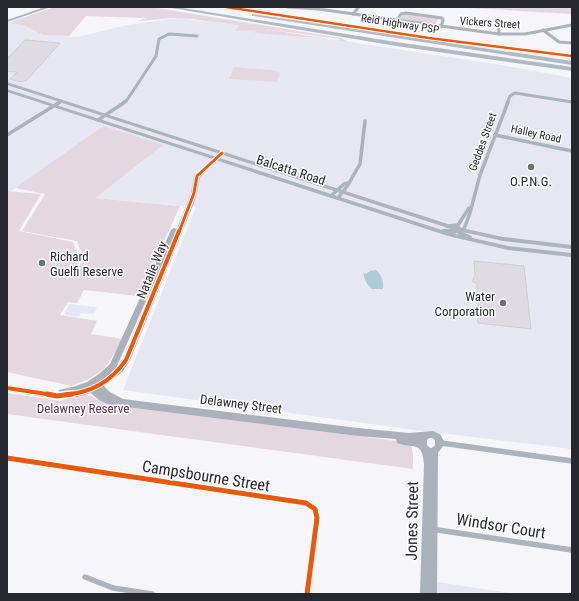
<svg xmlns="http://www.w3.org/2000/svg" width="579" height="601" font-family="'Roboto Condensed',sans-serif">
  <style>
    .built { fill: #e6e7f3 }
    .green { fill: #e5d7df }
    .water { fill: #aeccd5 }
    .building { fill: #dedce2; stroke: #d0cdd2 }
    .lines { fill: none; stroke-linecap: round; stroke-linejoin: round }
    .street-far3 { stroke: #abb3bb; stroke-width: 3 }
    .street-far2 { stroke: #abb3bb; stroke-width: 3.5 }
    .street-far1 { stroke: #abb3bb; stroke-width: 4.5 }
    .street { stroke: #abb3bb; stroke-width: 5.5 }
    .secondary { fill: #aab1ba; fill-rule: evenodd }
    .primary { fill: #aeb4be; fill-rule: evenodd }
    .highway { fill: #b1b9c2; fill-rule: evenodd }
    .cycleway-far3-casing { stroke: #fff; stroke-width: 4 }
    .cycleway-far2-casing { stroke: #fff; stroke-width: 5 }
    .cycleway-far1-casing { stroke: #fff; stroke-width: 6 }
    .cycleway-casing { stroke: #fff; stroke-width: 8 }
    .cycleway-far3 { stroke: #e8590c; stroke-width: 2.5 }
    .cycleway-far2 { stroke: #e8590c; stroke-width: 3 }
    .cycleway-far1 { stroke: #e8590c; stroke-width: 4 }
    .cycleway { stroke: #e8590c; stroke-width: 5 }
    .poi-dot { fill: #6f7076; stroke: #fff; stroke-width: 1.5 }
    .labels { text-anchor: middle; dominant-baseline: central; stroke-width: 3; stroke-linejoin: round; paint-order: stroke }
    .far-street-label { font-size: 11px; fill: #27282f; stroke: #fff }
    .street-label { font-size: 13px; fill: #27282f; stroke: #fff }
    .poi-label { font-size: 13px; fill: #27282f; stroke: #fff }
    .park-label { font-size: 13px; fill: #613047; stroke: #fff }
    .near-street-label { font-size: 16px; fill: #27282f; stroke: #fff }
  </style>
  <rect width="100%" height="100%" fill="#f5f5fa"/>
  <g class="built">
    <polygon points="177,18 238,25 238,27 300,37 338,40 495,64 572,78 572,449 415,430 123,390 196,207 95,198 103,126 11,191 7,191 7,21 9,23 23,25 43,35 78,37 127,25"/>
    <polygon points="69,304 97,307 94,314 81,313 79,317 64,315"/>
    <polygon points="430,581 516,594 430,594"/>
  </g>
  <g class="green">
    <polygon points="55,7 151,7 341,38 349,42 338,40 340,39 192,19 173,18 138,21 146,18 86,16 69,36 43,35 23,25 8,23"/>
    <polygon points="220,7 243,7 290,15 287,18"/>
    <polygon points="453,7 572,7 572,14"/>
    <polygon points="404,14 439,18 435,24 399,19"/>
    <polygon points="239,25 328,39 255,33 256,30 235,31"/>
    <polygon points="234,67 271,70 280,73 277,82 229,79"/>
    <polygon points="103,126 163,145 95,198 180,206 146,281 143,282 137,296 84,290 77,303 68,302 60,315 97,321 91,334 124,339 104,369 89,379 71,386 7,372 7,191 41,194 19,231 73,242 77,252 79,271 82,254 77,241 22,231 45,194 15,188"/>
    <polygon points="7,393 61,401 71,395 84,394 93,397 101,402 411,443 413,455 413,469 7,414"/>
  </g>
  <path class="water" d="M376,270C382,276 384,282 383,289H372C367,285 365,280 363,273L366,274L370,271Z"/>
  <g class="building">
    <polygon points="25,40 60,43 27,80 20,82 10,79 17,72 7,71 7,57 9,57"/>
    <polygon points="474,261 524,266 531,329 478,323 477,284 472,281 475,276"/>
  </g>
  <g class="lines">
    <g class="street-far3">
      <polyline points="287,7 318,9 499,34 525,34 572,25"/>
      <polyline points="353,14 358,8"/>
      <polyline points="498,19 499,34"/>
      <polyline points="396,21 401,14 406,13 442,18 443,20 441,27"/>
      <polyline points="543,30 559,42 572,43"/>
      <polyline points="58,103 61,101"/>
      <polyline points="123,103 127,100 156,56 159,39 169,34 197,36"/>
      <polyline points="507,103 510,96 515,93 572,102"/>
    </g>
    <g class="street-far2">
      <polyline points="98,120 125,102"/>
      <polyline points="7,135 60,102"/>
      <polyline points="495,135 572,151"/>
      <polyline points="331,196 344,184 348,183"/>
      <polyline points="338,198 348,185 360,164 365,121"/>
      <polyline points="448,226 458,225 469,208"/>
      <polyline points="459,228 460,232"/>
      <polyline points="443,231 454,232 464,229 470,213 480,175 508,102"/>
    </g>
    <g class="street-far1">
      <polyline points="445,231 457,231"/>
      <polyline points="460,231 460,233 470,238"/>
    </g>
    <g class="street">
      <polyline points="441,443 572,461"/>
      <polyline points="7,458 306,503 315,509 317,518 307,594"/>
      <polyline points="431,529 572,550"/>
      <polyline points="85,577 113,588 152,594"/>
    </g>
    <path class="secondary" d="M222,151L224,152V154L200,177L197,193L193,205L130,360L123,371L104,386L110,392L123,399L358,428L409,433L433,431L440,434L444,441L443,446L438,453L437,594H420L424,464C422,441 415,449 397,443L396,439L358,436L111,405L100,401L91,393L76,397L57,399L7,391V385L58,393L59,390L76,386L87,382L99,374L110,364L171,230L174,228L177,229L191,193L194,176L220,152ZM167,254L123,359L116,368ZM429,438H432L435,440V445L432,448H430L427,445V440Z"/>
    <g class="primary">
      <polygon points="45,7 51,7 7,22 7,20"/>
      <polygon points="7,82 457,227 503,237 572,245 572,249 503,241 454,230 7,85"/>
      <polygon points="7,89 451,233 508,246 572,253 572,257 508,250 448,236 7,92"/>
    </g>
    <g class="highway">
      <polygon points="166,7 177,7 396,42 572,67 572,71 396,46"/>
      <polygon points="252,14 572,61 572,65 254,16 252,16"/>
    </g>
    <defs>
      <polyline id="cycleway-far3" points="226,7 429,38 572,56"/>
      <polyline id="cycleway-far2" points="179,232 194,193 197,176 222,153"/>
      <g id="cycleway-far1">
        <polyline points="7,388 53,395"/>
        <path d="M63,395C90,393 110,383 126,360L179,231"/>
      </g>
      <g id="cycleway">
        <polyline points="47,394 57,396 72,394"/>
        <polyline points="7,458 306,503 315,509 317,518 307,594"/>
      </g>
    </defs>
    <use href="#cycleway-far3" class="cycleway-far3-casing"/>
    <use href="#cycleway-far2" class="cycleway-far2-casing"/>
    <use href="#cycleway-far1" class="cycleway-far1-casing"/>
    <use href="#cycleway" class="cycleway-casing"/>
    <use href="#cycleway-far3" class="cycleway-far3"/>
    <use href="#cycleway-far2" class="cycleway-far2"/>
    <use href="#cycleway-far1" class="cycleway-far1"/>
    <use href="#cycleway" class="cycleway"/>
  </g>
  <g class="poi-dot">
    <circle cx="531" cy="167" r="4"/>
    <circle cx="42" cy="263" r="4"/>
    <circle cx="503" cy="303" r="4"/>
  </g>
  <g class="labels">
    <g class="far-street-label">
      <text transform="translate(490 23) rotate(4)">Vickers Street</text>
      <text transform="translate(400 24) rotate(9)">Reid Highway PSP</text>
      <text transform="translate(536 134) rotate(12)">Halley Road</text>
      <text transform="translate(483 142) rotate(-70)">Geddes Street</text>
    </g>
    <g class="street-label">
      <text transform="translate(291 170) rotate(18)">Balcatta Road</text>
      <text transform="translate(152 270) rotate(-68)">Natalie Way</text>
      <text transform="translate(241 404) rotate(7)">Delawney Street</text>
    </g>
    <g class="poi-label">
      <text x="531" y="181">O.P.N.G.</text>
      <text x="50" y="256" text-anchor="start">Richard<tspan x="50" dy="15">Guelfi Reserve</tspan></text>
      <text x="495" y="296" text-anchor="end">Water<tspan x="495" dy="15">Corporation</tspan></text>
    </g>
    <g class="park-label">
      <text x="83" y="408">Delawney Reserve</text>
    </g>
    <g class="near-street-label">
      <text transform="translate(206 476) rotate(9)">Campsbourne Street</text>
      <text transform="translate(412 521) rotate(-89)">Jones Street</text>
      <text transform="translate(501 526) rotate(9)">Windsor Court</text>
    </g>
  </g>
  <rect width="579" height="601" fill="none" stroke="#27282f" stroke-width="16"/>
</svg>
